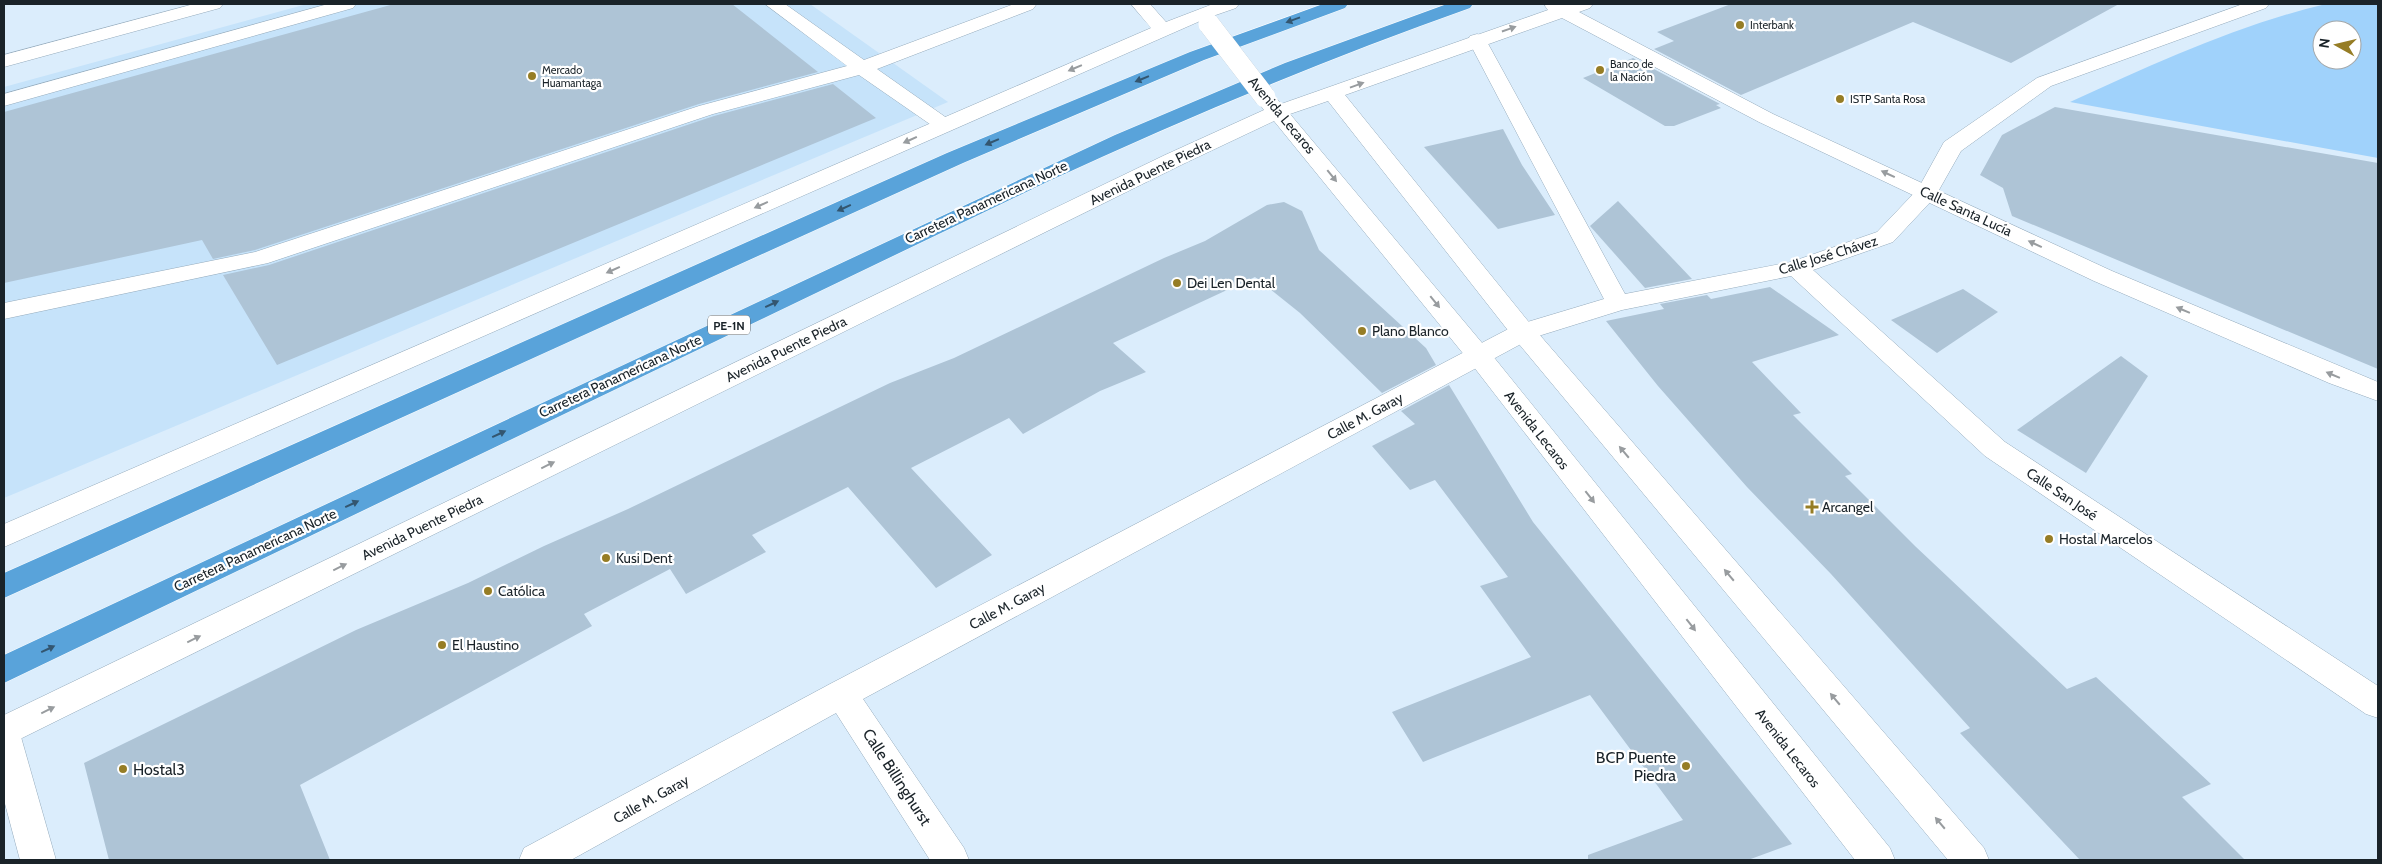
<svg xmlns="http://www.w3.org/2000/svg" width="2382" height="864" font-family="Cabin,sans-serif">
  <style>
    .built { fill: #c6e3fa }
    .green { fill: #a0d2fb; fill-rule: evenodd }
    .building { fill: #aec4d6 }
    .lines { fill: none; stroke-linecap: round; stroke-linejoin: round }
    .lane-casing { stroke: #95abbc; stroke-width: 1 }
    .street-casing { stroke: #95abbc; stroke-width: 1 }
    .secondary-casing { stroke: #95abbc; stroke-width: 1 }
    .highway-casing { stroke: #fff; stroke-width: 1 }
    .lane { fill: #fff; fill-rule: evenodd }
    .street { fill: #fff; fill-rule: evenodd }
    .secondary { fill: #fff; fill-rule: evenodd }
    .highway { fill: #59a3da; fill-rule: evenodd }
    .secondary-bridge-casing { stroke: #95abbc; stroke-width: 21; stroke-linecap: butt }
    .secondary-bridge { stroke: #fff; stroke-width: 21 }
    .oneway { fill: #335670 }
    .oneway2 { fill: #989c9f }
    .poi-dot { fill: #967d25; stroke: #fff; stroke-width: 2 }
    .labels { text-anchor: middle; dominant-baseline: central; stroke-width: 4.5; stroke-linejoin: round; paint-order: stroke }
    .far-poi-label { font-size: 11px; fill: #1a2329; stroke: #fff; text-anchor: start }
    .shield { fill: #fff; stroke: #5f6569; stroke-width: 1 }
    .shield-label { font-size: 12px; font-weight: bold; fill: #1a2329 }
    .street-label { font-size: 14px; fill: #1a2329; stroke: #fff }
    .poi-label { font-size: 14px; fill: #1a2329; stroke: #fff; text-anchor: start }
    .near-poi-label { font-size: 16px; fill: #1a2329; stroke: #fff; text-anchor: end }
    .near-street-label { font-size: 16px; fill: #1a2329; stroke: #fff }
  </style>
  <rect width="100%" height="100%" fill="#dbedfc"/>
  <polygon class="built" points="307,4 810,4 948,102 4,498 4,87"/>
  <path class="green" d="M2326,4H2378V158L2070,102C2154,64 2237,25 2326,4ZM2322,30H2352V60H2322Z"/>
  <g class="building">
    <polygon points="394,4 732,4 818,72 699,104 255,250 213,259 202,240 4,283 4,112"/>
    <polygon points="1731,4 2119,4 2011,63 1913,22 1741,95 1654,49 1674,41 1657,32"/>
    <polygon points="1633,58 1720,104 1716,105 1721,108 1674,126 1665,126 1583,78"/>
    <polygon points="833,84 876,118 277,365 223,275 269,265 714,116"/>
    <polygon points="2055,107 2378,163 2378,369 2012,216 2003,188 1980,175 2002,135"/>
    <polygon points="1503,129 1522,165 1555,215 1498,229 1424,147"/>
    <polygon points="1618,201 1692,279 1645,288 1590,226"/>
    <polygon points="1284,202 1302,211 1319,250 1426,348 1436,365 1382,393 1300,313 1255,277 1113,343 1146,372 1100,391 1023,434 1009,418 911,468 992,555 936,588 848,487 752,535 766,552 686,594 670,569 584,614 592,626 300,785 330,860 109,860 84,763 356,630 468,583 544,546 628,509 890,383 954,358 1164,258 1205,241 1267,205"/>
    <polygon points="1770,287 1839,335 1752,362 1801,413 1793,415 1852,474 1845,476 1915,546 2067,689 2096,677 2211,784 2182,797 2245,860 2080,860 1960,733 1970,728 1831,574 1747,487 1658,386 1606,321 1664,309 1660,304 1707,295 1711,299"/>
    <polygon points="1963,289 1998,312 1937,353 1891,320"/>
    <polygon points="2121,356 2148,376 2086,473 2017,430"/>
    <polygon points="1449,385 1533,522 1792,844 1748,860 1588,860 1588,855 1683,820 1590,695 1423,762 1392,712 1531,657 1480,586 1508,577 1435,480 1410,490 1372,446 1415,424 1401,411"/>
  </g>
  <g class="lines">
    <defs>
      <g id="lane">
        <polygon points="194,4 223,4 220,8 4,67 4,55"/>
        <polygon points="328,4 356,4 353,8 4,106 4,94"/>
        <polygon points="765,4 785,4 864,60 1014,4 1036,5 1033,9 877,69 951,121 954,125 951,129 944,131 937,129 859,75 713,114 268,263 4,319 4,303 255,252 699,106 847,66"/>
      </g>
      <g id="street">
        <polygon points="2243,4 2269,4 2266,8 2051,86 1961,151 1935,197 1893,242 1813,270 2005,442 2378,686 2378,718 2366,714 1985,456 1791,276 1622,310 1532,338 863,699 964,848 969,860 930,860 836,713 571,860 519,860 524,848 830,684 1514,326 1604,299 1468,40 1470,36 1477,34 1484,36 1486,40 1625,294 1791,262 1877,232 1918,189 1944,142 2037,78"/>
        <polygon points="4,722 16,727 21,737 56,860 20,860 4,800"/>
      </g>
      <g id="secondary">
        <polygon points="1131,4 1150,4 1166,22 1213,4 1239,4 1236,8 1207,18 4,547 4,524 1151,28"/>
        <path d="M1546,4H1593L1590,8L1579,12L1773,114L2112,271L2378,382V401L2329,383L2094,281L1759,122L1562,18L1345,95L1532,326L1984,848L1989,860H1948L1514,338L1328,101L1290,114L1488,350L1890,848L1895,860H1855L1470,362L1274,121L1181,165L16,741L4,746V715L1165,155L1264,110L1256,99L1259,95C1270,92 1274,95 1281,104L1548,10L1545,6Z"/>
      </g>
      <g id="highway">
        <polygon points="1323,4 1348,4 1345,8 1204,60 963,163 4,598 4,573 947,153 1190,52"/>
        <path d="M1447,4H1473L1470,8C1326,59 1186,118 1047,182L4,683V655L1115,135L1285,63Z"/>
      </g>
    </defs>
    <use href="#lane" class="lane-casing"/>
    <use href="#street" class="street-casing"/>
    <use href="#secondary" class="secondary-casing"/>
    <use href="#highway" class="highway-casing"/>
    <use href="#lane" class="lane"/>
    <use href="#street" class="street"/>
    <use href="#secondary" class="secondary"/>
    <use href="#highway" class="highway"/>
    <defs>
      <polyline id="secondary-bridge" points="1209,24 1265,97"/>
    </defs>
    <use href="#secondary-bridge" class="secondary-bridge-casing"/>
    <use href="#secondary-bridge" class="secondary-bridge"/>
  </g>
  <defs><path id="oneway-solid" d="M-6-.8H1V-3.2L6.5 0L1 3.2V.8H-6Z" transform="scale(1.25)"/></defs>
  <g class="oneway">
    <use href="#oneway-solid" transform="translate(1293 20) rotate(160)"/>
    <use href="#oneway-solid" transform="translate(1142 79) rotate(158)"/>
    <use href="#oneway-solid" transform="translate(992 142) rotate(157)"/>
    <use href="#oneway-solid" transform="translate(844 208) rotate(156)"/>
    <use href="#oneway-solid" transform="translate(772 304) rotate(-25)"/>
    <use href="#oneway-solid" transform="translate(499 434) rotate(-25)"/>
    <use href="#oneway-solid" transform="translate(352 504) rotate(-25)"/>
    <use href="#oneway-solid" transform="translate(48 649) rotate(-25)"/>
  </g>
  <g class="oneway2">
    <use href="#oneway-solid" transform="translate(1509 29) rotate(-19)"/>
    <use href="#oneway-solid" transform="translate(1075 68) rotate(157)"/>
    <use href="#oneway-solid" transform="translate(1357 85) rotate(-20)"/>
    <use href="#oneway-solid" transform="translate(910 140) rotate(156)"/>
    <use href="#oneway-solid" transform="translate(1888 174) rotate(-155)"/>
    <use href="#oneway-solid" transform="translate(1332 176) rotate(51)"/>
    <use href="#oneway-solid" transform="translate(761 205) rotate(156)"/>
    <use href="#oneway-solid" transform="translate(2035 244) rotate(-155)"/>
    <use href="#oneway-solid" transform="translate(613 270) rotate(156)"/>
    <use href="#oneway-solid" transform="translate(1435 302) rotate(51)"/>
    <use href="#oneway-solid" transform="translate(2183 310) rotate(-157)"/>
    <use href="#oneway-solid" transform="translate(2333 375) rotate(-157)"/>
    <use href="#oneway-solid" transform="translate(1624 452) rotate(-130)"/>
    <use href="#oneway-solid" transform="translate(548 465) rotate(-26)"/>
    <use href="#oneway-solid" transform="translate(1590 497) rotate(52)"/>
    <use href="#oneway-solid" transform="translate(340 567) rotate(-26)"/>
    <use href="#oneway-solid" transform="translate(1729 575) rotate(-130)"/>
    <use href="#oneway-solid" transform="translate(1691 625) rotate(52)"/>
    <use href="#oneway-solid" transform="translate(194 639) rotate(-26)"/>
    <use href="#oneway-solid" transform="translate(1835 699) rotate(-130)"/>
    <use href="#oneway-solid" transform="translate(48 710) rotate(-26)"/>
    <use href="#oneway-solid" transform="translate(1940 823) rotate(-130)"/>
  </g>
  <g class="poi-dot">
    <circle cx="1740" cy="25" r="5"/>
    <circle cx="1600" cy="70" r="5"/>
    <circle cx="532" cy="76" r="5"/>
    <circle cx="1840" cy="99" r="5"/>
    <circle cx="1177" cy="283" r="5"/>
    <circle cx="1362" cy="331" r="5"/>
    <path d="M1809.5 499.5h5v5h5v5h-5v5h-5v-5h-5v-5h5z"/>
    <circle cx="2049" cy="539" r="5"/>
    <circle cx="606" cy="558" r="5"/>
    <circle cx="488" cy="591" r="5"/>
    <circle cx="442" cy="645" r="5"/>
    <circle cx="1686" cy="766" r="5"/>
    <circle cx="123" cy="769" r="5"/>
  </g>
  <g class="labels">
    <g class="far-poi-label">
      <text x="1750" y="25">Interbank</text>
      <text x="1610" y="64">Banco de<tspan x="1610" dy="13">la Nación</tspan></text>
      <text x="542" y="70">Mercado<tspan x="542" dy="13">Huamantaga</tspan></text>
      <text x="1850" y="99">ISTP Santa Rosa</text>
    </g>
    <rect class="shield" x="708" y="315.5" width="42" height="19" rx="4"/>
    <g class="shield-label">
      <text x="729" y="325">PE-1N</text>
    </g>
    <g class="street-label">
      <text transform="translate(1282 115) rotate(50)">Avenida Lecaros</text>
      <text transform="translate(1150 172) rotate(-26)">Avenida Puente Piedra</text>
      <text transform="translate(986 202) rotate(-25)">Carretera Panamericana Norte</text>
      <text transform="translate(1966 211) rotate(25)">Calle Santa Lucía</text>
      <text transform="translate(1828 255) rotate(-17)">Calle José Chávez</text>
      <text transform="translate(786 349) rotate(-26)">Avenida Puente Piedra</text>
      <text transform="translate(620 376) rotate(-25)">Carretera Panamericana Norte</text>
      <text transform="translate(1365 416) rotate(-28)">Calle M. Garay</text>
      <text transform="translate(1537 430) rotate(52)">Avenida Lecaros</text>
      <text transform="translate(2062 494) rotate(34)">Calle San José</text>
      <text transform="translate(422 527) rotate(-26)">Avenida Puente Piedra</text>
      <text transform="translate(255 550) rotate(-25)">Carretera Panamericana Norte</text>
      <text transform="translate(1007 606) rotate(-28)">Calle M. Garay</text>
      <text transform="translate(1788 748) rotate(52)">Avenida Lecaros</text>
      <text transform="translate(651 799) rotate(-29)">Calle M. Garay</text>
    </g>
    <g class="poi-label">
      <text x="1187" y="283">Dei Len Dental</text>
      <text x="1372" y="331">Plano Blanco</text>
      <text x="1822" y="507">Arcangel</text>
      <text x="2059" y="539">Hostal Marcelos</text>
      <text x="616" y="558">Kusi Dent</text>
      <text x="498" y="591">Católica</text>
      <text x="452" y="645">El Haustino</text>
    </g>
    <g class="near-poi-label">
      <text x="1676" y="757">BCP Puente<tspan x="1676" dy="18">Piedra</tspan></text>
      <text x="133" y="769" text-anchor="start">Hostal3</text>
    </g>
    <g class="near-street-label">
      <text transform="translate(897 777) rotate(57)">Calle Billinghurst</text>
    </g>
  </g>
  <rect width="2382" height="864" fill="none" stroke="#1a2329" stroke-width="10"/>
  <g transform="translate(2337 45) rotate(278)"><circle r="24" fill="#ffffff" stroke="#a3a7a9"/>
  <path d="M0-4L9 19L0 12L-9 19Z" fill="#967d25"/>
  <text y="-8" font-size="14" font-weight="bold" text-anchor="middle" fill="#1a2329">N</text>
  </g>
</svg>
